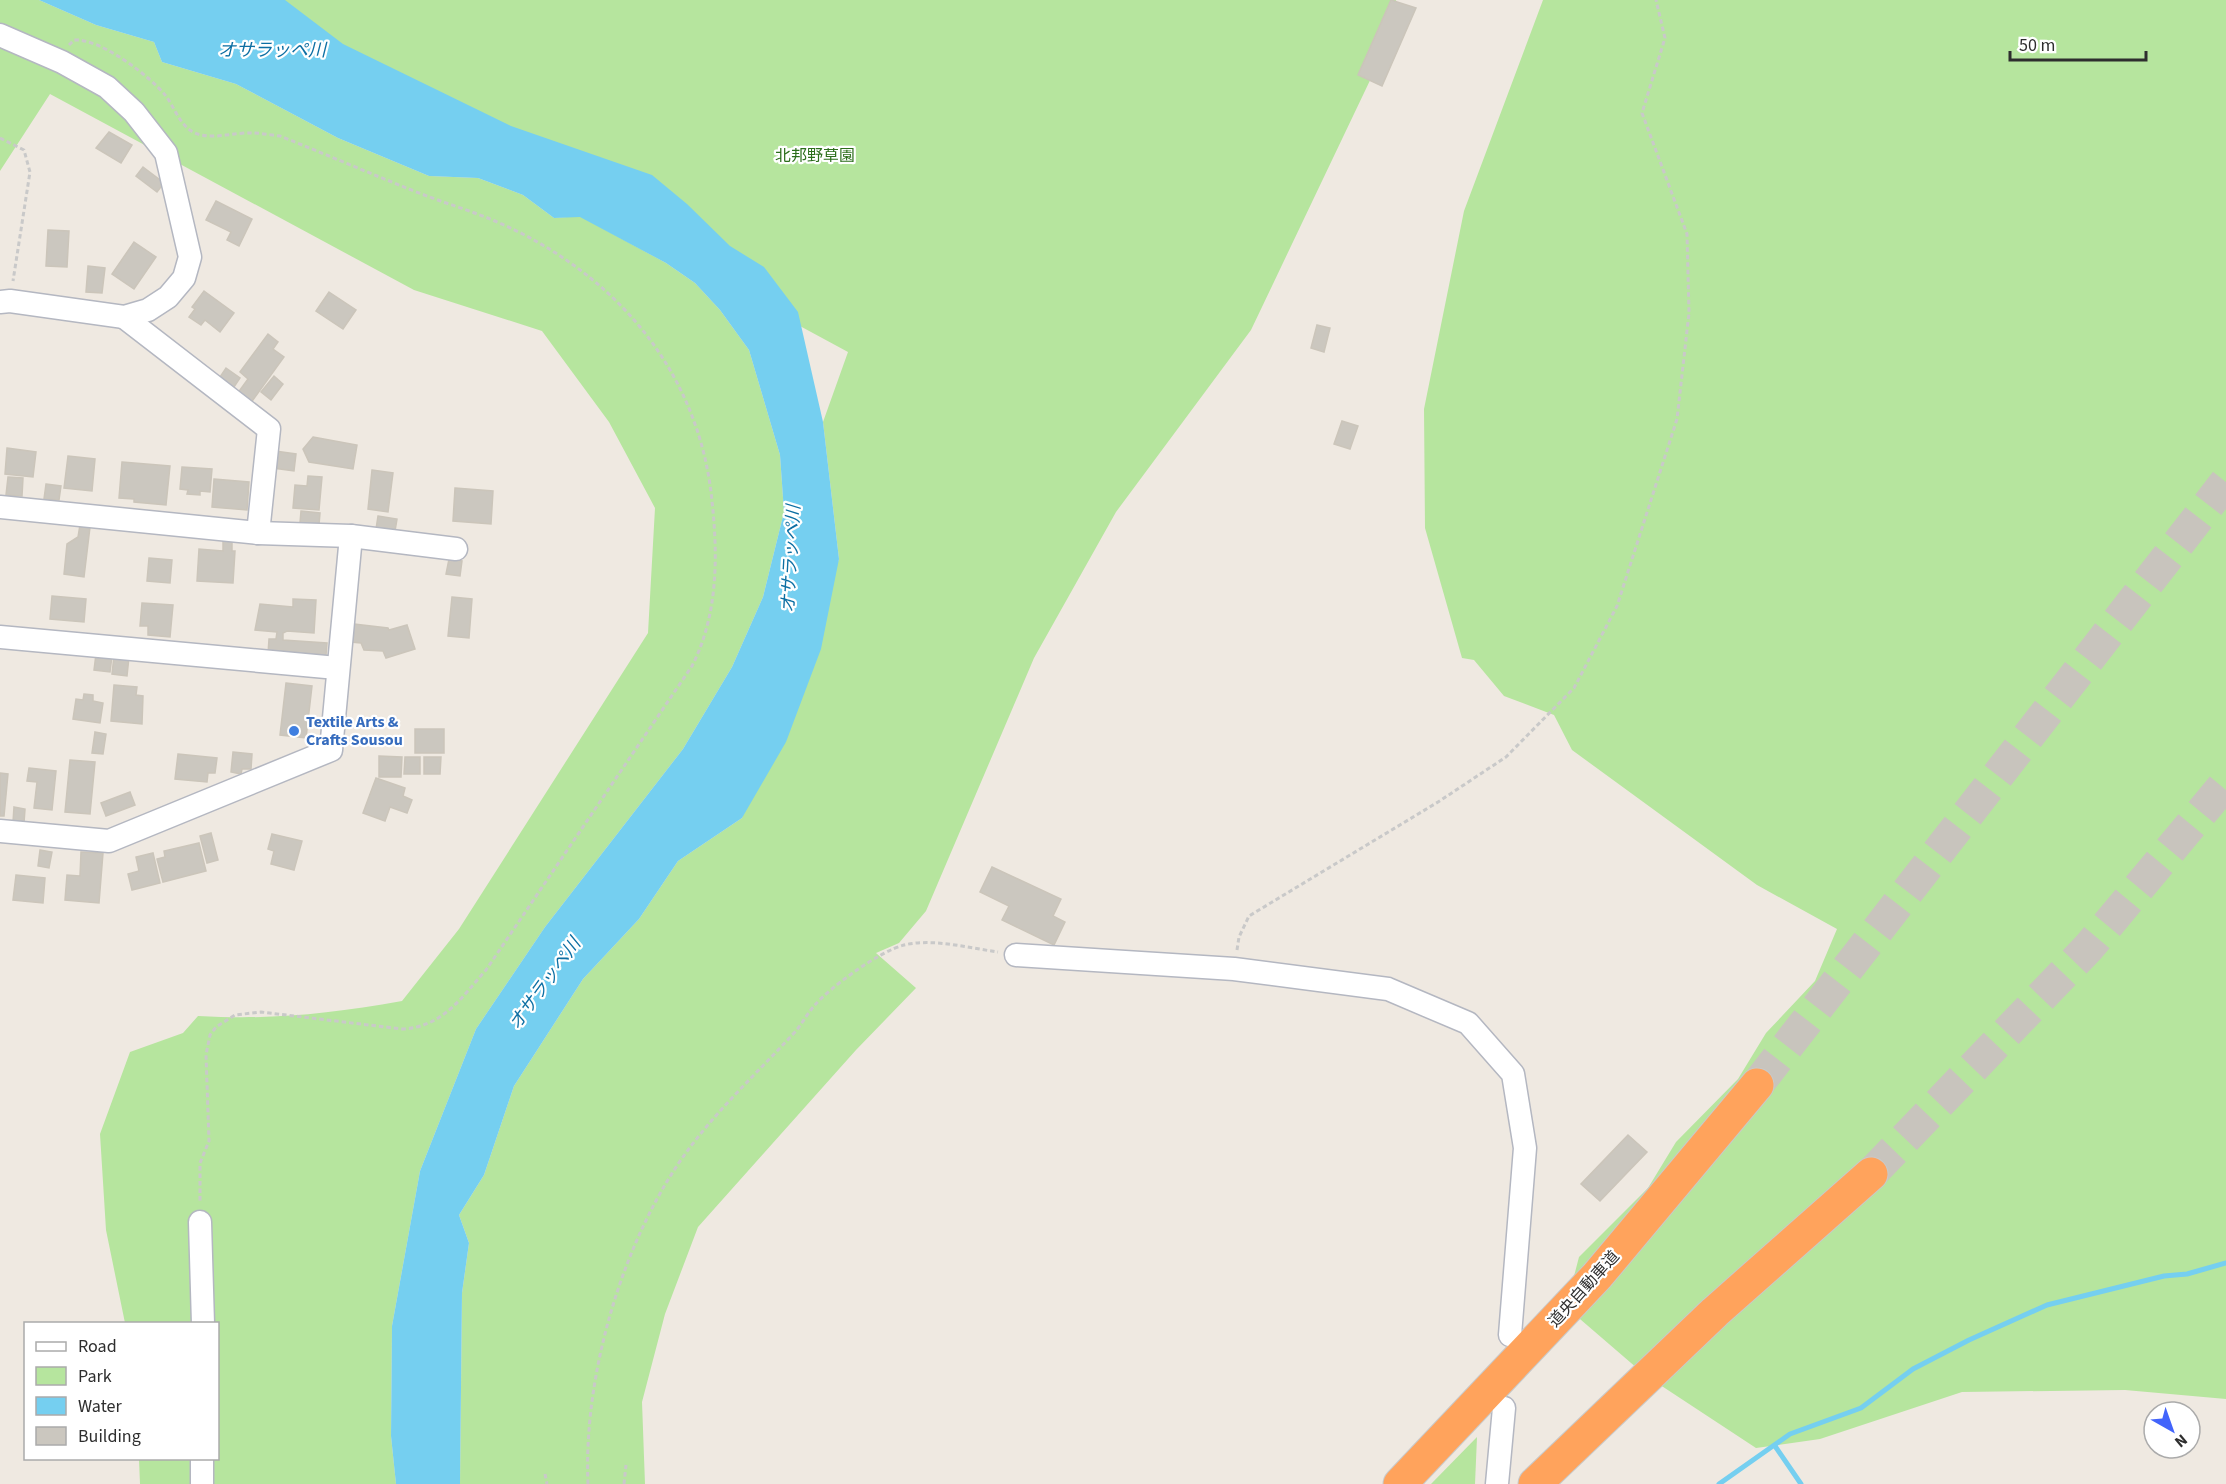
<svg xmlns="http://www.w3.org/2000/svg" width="2226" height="1484" font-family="'Source Sans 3','Noto Sans JP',sans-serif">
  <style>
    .green { fill: #b6e59e }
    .water { fill: #75cff0 }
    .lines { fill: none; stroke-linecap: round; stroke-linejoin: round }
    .stream { stroke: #75cff0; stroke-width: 5 }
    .building { fill: #cbc7bf; stroke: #cbc5ba; stroke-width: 1.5 }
    .highway-tunnel { stroke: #c8c4bd; stroke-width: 33; stroke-dasharray: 33 16; stroke-linecap: butt }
    .minor-casing { stroke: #b4b7c1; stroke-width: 25 }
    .highway-casing { stroke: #c9c9c9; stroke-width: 35 }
    .path { stroke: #c9c9c9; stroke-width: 3; stroke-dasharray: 4.5 3; stroke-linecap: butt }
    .minor { stroke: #fff; stroke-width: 22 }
    .highway { stroke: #ffa35c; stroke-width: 33 }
    .shop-dot { fill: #3f7fe0; stroke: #fff; stroke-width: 2 }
    .labels { text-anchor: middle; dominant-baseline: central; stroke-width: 4.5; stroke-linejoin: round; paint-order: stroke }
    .park-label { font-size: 16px; fill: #2c6e1b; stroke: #fff }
    .shop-label { font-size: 16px; font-weight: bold; fill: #366cbe; stroke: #fff; text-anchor: start }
    .street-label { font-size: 16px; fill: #2e2e2e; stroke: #fff }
    .water-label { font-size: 18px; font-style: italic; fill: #0d6fa3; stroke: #fff }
  </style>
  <rect width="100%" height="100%" fill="#efe9e1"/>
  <g class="green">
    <path d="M0,0H39L96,25L154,42L162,62L236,84L338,138L429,176L478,178L523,195L554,218L580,216L666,263L695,283L720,310L749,350L780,455L784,512L763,597L732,667L683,749L545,927L476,1029L420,1171L392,1326L391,1436L396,1484H140L139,1459L218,1458V1324L125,1323L106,1230L100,1134L130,1052L183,1033L198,1016C273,1020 328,1014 402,1001L459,929L648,633L655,508L609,422L542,331L414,290L50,94L0,171Z"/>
    <polygon points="198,0 1396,0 1384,51 1251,330 1116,512 1034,658 926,911 899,943 876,953 916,988 856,1050 698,1227 665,1314 642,1402 645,1484 460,1484 462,1293 469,1243 459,1215 484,1175 514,1086 583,979 639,919 678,861 742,818 839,559 823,422 848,352"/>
    <polygon points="1543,0 2226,0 2226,1399 2125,1390 1962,1392 1820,1439 1756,1448 1645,1375 1566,1307 1579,1257 1648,1188 1676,1142 1738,1079 1766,1033 1815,981 1837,929 1757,885 1572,750 1554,715 1504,696 1474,660 1462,658 1425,528 1424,409 1464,211"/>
    <polygon points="1477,1437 1475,1484 1431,1484"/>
  </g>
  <polygon class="water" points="39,0 285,0 343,44 511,126 652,175 687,204 730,246 764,267 798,312 823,422 839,559 821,649 786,742 742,818 678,861 639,919 583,979 514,1086 484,1175 459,1215 469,1243 462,1293 460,1484 396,1484 391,1436 392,1326 420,1171 476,1029 545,927 683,749 732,667 763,597 784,512 780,455 749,350 720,310 695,283 666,263 580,217 554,218 523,195 478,178 429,176 338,138 236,84 162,62 154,42 96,25"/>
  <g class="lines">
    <g class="stream">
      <polyline points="1775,1446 1801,1484"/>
      <polyline points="1719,1484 1790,1434 1861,1408 1913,1369 1969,1340 2047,1305 2164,1276 2187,1274 2226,1263"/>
    </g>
  </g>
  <g class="building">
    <polygon points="1391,0 1416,8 1382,86 1358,75"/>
    <polygon points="109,132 132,145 121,163 96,148"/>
    <polygon points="143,167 164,183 157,192 136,176"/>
    <polygon points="216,201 252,219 239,246 227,240 231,232 206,220"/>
    <polygon points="48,230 69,231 67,267 46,266"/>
    <polygon points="134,242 156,257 134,289 112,274"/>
    <polygon points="88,266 105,268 102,293 86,292"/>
    <polygon points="204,291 234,313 220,332 205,320 201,325 189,317 195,309 192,307"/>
    <polygon points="329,292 356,310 343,329 316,311"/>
    <polygon points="1317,325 1330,328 1324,352 1311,348"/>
    <polygon points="268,334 278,342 273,349 284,357 250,404 237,394 248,379 240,372"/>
    <polygon points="226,368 240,378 232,390 218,380"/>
    <polygon points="274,376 283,384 271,400 261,392"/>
    <polygon points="1342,421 1358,426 1350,449 1334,444"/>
    <polygon points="313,437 357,445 353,469 309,462 303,449"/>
    <polygon points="7,448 36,452 33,477 5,474"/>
    <polygon points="275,451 296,454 294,471 273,468"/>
    <polygon points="68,456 95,459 92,491 64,488"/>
    <polygon points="122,462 170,466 166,505 134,502 134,499 119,498"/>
    <polygon points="182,467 212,469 210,492 200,491 200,495 187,494 188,490 180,489"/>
    <polygon points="372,470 393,473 388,512 368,509"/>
    <polygon points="308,476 322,477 319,510 293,508 295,485 307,486"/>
    <polygon points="8,477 23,478 22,496 6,495"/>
    <polygon points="214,479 249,482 247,510 212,507"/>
    <polygon points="46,484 61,486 59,500 44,499"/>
    <polygon points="455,488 493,491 491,524 453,521"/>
    <polygon points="301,511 320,513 319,525 300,523"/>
    <polygon points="378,516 397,519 395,531 376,529"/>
    <polygon points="80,525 90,527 84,577 64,574 67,544 78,537"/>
    <polygon points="223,538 232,538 232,551 235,551 233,583 197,581 199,549 223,551"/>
    <polygon points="149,558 172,560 170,583 147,581"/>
    <polygon points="449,559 462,561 460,576 446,574"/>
    <polygon points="52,596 86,599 84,622 50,619"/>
    <polygon points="452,597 472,599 469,638 448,636"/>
    <polygon points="293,599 316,600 314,633 287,631 283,633 283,640 327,643 326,655 279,651 279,655 268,654 269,639 276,639 277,632 255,630 260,604 293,607"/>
    <polygon points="142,603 173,605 170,637 148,635 148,626 140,626"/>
    <polygon points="354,624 388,628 389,630 407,625 415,649 386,658 383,651 364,650 361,643 351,642"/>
    <polygon points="96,654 112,656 110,672 94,670"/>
    <polygon points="114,656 129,657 127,676 112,674"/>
    <polygon points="286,683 312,686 306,738 280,735"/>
    <polygon points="114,685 137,687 136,695 143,696 142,724 111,721"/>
    <polygon points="84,694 93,695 93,701 103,703 100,723 73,719 76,699 83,700"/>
    <rect x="415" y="729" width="29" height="24"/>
    <polygon points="95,732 106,734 103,754 92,753"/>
    <polygon points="233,752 252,754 251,769 242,769 241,774 231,772"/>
    <polygon points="178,754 217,758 215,773 208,773 207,782 175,779"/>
    <polygon points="379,756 402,757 401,777 379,777"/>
    <polygon points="405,757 420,757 420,774 404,774"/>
    <polygon points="424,757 441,757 440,774 424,774"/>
    <polygon points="70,760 95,762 90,814 65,812"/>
    <polygon points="29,768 56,771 52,810 34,808 37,782 27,781"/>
    <polygon points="0,773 8,774 4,816 0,816"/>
    <polygon points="376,778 405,788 403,796 412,800 407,813 390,807 385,821 363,813"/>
    <polygon points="130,792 135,805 106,816 101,803"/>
    <polygon points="14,807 25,809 24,823 13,822"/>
    <polygon points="211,833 218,860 207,863 200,836"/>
    <polygon points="272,834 302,841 294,870 271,864 274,851 268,849"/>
    <polygon points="199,843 206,871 163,882 157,859 165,857 164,851"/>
    <polygon points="40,850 52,852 49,868 38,866"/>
    <polygon points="81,852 103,853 99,903 65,900 67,875 80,876"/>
    <polygon points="153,853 160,883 132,890 128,874 139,871 136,857"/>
    <polygon points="992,867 1061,899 1053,916 1065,922 1054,945 1002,920 1009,906 980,892"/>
    <polygon points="16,875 45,878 43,903 13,900"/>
    <polygon points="1628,1135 1647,1152 1600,1201 1581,1184"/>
  </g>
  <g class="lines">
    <g class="highway-tunnel">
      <polyline points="1757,1085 2226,482"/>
      <polyline points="1871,1174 2089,947 2226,783"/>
    </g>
    <defs>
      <g id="minor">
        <polyline points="0,35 62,62 107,87 134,112 166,153 190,257 184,278 168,297 148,310 124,317 10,301 0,302"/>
        <polyline points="124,317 269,429 258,533"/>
        <polyline points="0,507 258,533 351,536 456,549"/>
        <polyline points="0,637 337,668"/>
        <polyline points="0,831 109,841 331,750 351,536"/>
        <polyline points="1016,955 1234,969 1388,989 1468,1023 1513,1074 1525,1148 1510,1335"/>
        <polyline points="200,1222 203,1324"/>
        <polyline points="202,1484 202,1458"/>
        <polyline points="1497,1484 1504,1408"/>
      </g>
      <g id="highway">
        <polyline points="1400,1484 1597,1276 1757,1085"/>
        <polyline points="1535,1484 1715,1312 1871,1174"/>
      </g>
    </defs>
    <use href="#minor" class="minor-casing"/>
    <use href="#highway" class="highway-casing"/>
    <g class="path">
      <path d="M69,45L74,40C100,38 150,76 166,96C174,107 180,125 193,132C210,141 234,132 252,133C261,133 271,135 280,136C325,154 369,173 414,191C441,202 469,210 495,221C614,272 699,370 712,501C718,557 718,615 692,666L486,970C461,998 443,1027 402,1029L261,1012L235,1015L216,1027L210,1035L206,1055L209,1141L200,1163V1202"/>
      <polyline points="0,138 24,150 30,172 13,281"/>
      <polyline points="1237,950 1239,937 1249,916 1438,802 1506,757 1574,688 1617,606 1677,419 1689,313 1687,234 1642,113 1665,38 1656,0"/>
      <polyline points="545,1474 547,1484"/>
      <path d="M588,1484C583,1374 624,1234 691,1146C722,1105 760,1070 795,1032C802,1024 807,1014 814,1006C830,987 880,951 904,945C934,938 968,948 998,952"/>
      <polyline points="624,1484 626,1465"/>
    </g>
    <use href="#minor" class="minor"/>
    <use href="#highway" class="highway"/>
  </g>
  <circle class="shop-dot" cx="294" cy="731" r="6"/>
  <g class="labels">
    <g class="park-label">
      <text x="815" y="156">北邦野草園</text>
    </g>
    <g class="shop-label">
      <text x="306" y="722">Textile Arts &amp;<tspan x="306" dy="18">Crafts Sousou</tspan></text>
    </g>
    <g class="street-label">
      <text transform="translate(1584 1289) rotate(-48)">道央自動車道</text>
    </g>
    <g class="water-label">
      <text x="272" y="50">オサラッペ川</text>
      <text transform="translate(791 559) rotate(-87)">オサラッペ川</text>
      <text transform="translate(545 984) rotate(-54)">オサラッペ川</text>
    </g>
  </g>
  <rect x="24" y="1322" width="195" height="138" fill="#ffffff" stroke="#ababab" stroke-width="1.5"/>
  <rect x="36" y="1342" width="30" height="9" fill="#ffffff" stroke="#ababab" stroke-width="1.5"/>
  <text x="78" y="1352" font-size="18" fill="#2e2e2e">Road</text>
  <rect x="36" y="1367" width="30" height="18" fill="#b6e59e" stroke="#ababab" stroke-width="1.5"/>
  <text x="78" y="1382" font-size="18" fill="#2e2e2e">Park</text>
  <rect x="36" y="1397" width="30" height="18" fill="#75cff0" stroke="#ababab" stroke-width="1.5"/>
  <text x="78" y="1412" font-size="18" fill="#2e2e2e">Water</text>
  <rect x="36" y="1427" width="30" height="18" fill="#cbc7bf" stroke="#ababab" stroke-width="1.5"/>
  <text x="78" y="1442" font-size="18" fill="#2e2e2e">Building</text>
  <g transform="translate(2172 1430) rotate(140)"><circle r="28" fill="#ffffff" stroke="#ababab" stroke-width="1.5"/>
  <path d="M0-4.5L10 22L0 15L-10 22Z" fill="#4264fb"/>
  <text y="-9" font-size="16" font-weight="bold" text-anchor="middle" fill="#2e2e2e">N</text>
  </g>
  <path d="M2010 51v9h136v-9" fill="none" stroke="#2e2e2e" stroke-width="3"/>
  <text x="2019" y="51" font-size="18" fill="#2e2e2e" stroke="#ffffff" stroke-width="4.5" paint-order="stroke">50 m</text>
</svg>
